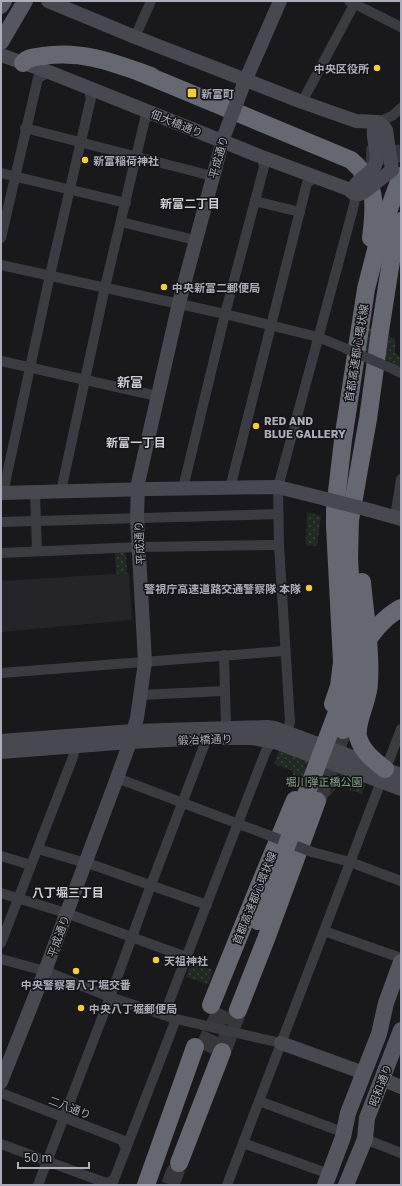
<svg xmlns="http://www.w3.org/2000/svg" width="402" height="1186" font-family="'Golos Text','Noto Sans JP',sans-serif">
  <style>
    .built { fill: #252428 }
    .park { fill: url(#park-dots) }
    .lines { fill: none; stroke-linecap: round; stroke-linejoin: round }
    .highway-tunnel { stroke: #36363b; stroke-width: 18; stroke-dasharray: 18 9; stroke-linecap: butt }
    .street { stroke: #3b3b42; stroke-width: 10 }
    .secondary { stroke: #474850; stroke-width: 14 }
    .primary { stroke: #55565f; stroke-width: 16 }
    .highway { stroke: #656771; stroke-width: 18 }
    .street-bridge { stroke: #3b3b42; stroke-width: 10 }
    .secondary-bridge { stroke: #474850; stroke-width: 14 }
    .highway-bridge { stroke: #656771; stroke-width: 18 }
    .poi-dot { fill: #f3cd38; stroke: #141316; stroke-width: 1.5 }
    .labels { text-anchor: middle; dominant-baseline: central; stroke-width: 3; stroke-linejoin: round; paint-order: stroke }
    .poi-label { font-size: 11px; font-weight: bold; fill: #abadba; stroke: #141316; text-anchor: start }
    .street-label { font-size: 11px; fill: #abadba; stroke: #141316 }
    .park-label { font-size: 11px; fill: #82a589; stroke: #141316 }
    .neighbourhood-label { font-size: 12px; font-weight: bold; fill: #cccdd6; stroke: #141316 }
    .quarter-label { font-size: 13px; font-weight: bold; fill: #cccdd6; stroke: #141316 }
  </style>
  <defs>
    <pattern id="park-dots" width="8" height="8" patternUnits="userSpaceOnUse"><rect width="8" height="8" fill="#202922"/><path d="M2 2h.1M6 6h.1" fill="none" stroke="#3e4540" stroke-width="1.8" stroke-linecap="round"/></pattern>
  </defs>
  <rect width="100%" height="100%" fill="#19181b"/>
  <polygon class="built" points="129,573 132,620 1,632 1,581"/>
  <g class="park">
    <polygon points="353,320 395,339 395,352 401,359 401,367 348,343"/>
    <polygon points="307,512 321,516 317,546 306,545"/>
    <polygon points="115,553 126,553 127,574 116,574"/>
    <polygon points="279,750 366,784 362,794 339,786 328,797 294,784 293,771 274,764"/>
    <polygon points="191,962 213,970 208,984 186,977"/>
  </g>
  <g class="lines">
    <g class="highway-tunnel">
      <polyline points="366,155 384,156 401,153"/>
      <polyline points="317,801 343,730"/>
      <polyline points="203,1050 223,1007"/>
      <polyline points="222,1052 238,1010"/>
      <polyline points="170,1185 179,1163"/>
    </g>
    <g class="street">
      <polyline points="349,1 401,27"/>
      <polyline points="135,37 151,1"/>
      <polyline points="302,102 356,1"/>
      <polyline points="378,122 392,116 401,108"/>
      <polyline points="25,128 212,176"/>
      <polyline points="1,173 126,203"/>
      <polyline points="255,201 300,212"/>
      <polyline points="121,222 195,240"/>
      <polyline points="1,238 38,78 49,72"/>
      <polyline points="1,265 225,314 318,337 347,349"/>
      <polyline points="1,361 157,396"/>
      <polyline points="393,369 401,373"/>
      <polyline points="183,488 225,314 264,167 262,157"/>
      <polyline points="230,488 307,183 317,177"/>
      <polyline points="61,491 105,287 145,119 153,114"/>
      <polyline points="35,492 37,551"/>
      <polyline points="3,493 50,275 91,98 88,88"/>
      <polyline points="395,517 401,479"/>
      <polyline points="1,522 278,514"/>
      <polyline points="1,553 139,547 279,545"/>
      <polyline points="224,655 226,727"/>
      <polyline points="1,673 284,651"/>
      <polyline points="140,695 225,691"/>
      <polyline points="117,778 268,835"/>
      <polyline points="38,849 96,866 207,905"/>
      <polyline points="312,852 350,862 401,881"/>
      <polyline points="1,856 31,865"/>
      <polyline points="1,893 66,913 186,957"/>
      <polyline points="324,931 401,958"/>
      <polyline points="1,943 73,757 75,745"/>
      <polyline points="1,959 45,971 110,997 176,1019 281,1043"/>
      <polyline points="164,1015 265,753 269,746 287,732 290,722 279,545 278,487 354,205 355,199 353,193"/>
      <polyline points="1,1093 122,1140 126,1149"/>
      <polyline points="259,1101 337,1130"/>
      <polyline points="365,1139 401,1153"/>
      <polyline points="243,1143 321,1171"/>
      <polyline points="1,1144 106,1183 114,1180"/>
      <polyline points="38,1185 110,997 151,885 207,738"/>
      <polyline points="112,1185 176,1019"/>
      <polyline points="227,1185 401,729"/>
    </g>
    <g class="secondary">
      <polyline points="48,1 135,37 302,102 356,121 378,122 383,126"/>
      <polyline points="1,55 49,72 262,157 348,189 353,193 359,194"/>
      <polyline points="243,86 280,1"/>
      <polyline points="1,493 150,489 278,487 326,499"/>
      <polyline points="369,510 401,519"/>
      <polyline points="1,741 133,731 267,727 275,728 401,775"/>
      <polyline points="1,752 130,742 207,738 252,738 275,742 401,789"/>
      <polyline points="281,1043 364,1073"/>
      <polyline points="382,1079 401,1087"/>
      <polyline points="1,1082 45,971 117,778 130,742 137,718 145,662 137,518 138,483 179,303 224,136"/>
    </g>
    <g class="primary">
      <polyline points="1,6 4,1"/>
      <polyline points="1,42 25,1"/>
      <polyline points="325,1185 343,1137 348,1113 379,1034 386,1003 401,962"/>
      <polyline points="346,1185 365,1139 367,1118 401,1030"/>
    </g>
    <g class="highway">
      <path d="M23,63C28,57 36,57 43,56C83,50 114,63 151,76"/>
      <path d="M139,72L351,160C378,183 375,206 371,238"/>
      <path d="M362,582C365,615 371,650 369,683C369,699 355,723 358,737C362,751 373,760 385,769"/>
      <polyline points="333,704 339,686 342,662 335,526 335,509 343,440 366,289 380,234 401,176"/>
      <polyline points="343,730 352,699 355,675 354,643 349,558 350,520 368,419 380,331 391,261 401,221"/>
      <polyline points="211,1005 257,891 295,800"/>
      <polyline points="238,1010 266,939 317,801"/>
      <polyline points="179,1163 222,1052"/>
      <polyline points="146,1185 195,1047"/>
    </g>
    <g class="street-bridge">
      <polyline points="347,349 393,369"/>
      <polyline points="268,835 312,852"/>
    </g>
    <g class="secondary-bridge">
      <polyline points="383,126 386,130 392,170"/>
      <polyline points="224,136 243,86"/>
      <path d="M354,187C359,178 370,175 375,165C380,156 372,139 374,128"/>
      <polyline points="359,194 364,192 392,170"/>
      <polyline points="326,499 369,510"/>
    </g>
    <path class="highway-bridge" d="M258,921L358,657C368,637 381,619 401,608"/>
  </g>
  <g class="poi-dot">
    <circle cx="377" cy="68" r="4"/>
    <rect x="187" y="88" width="10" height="10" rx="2"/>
    <circle cx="85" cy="160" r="4"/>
    <circle cx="164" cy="287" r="4"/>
    <circle cx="256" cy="426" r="4"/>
    <circle cx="309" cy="588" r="4"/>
    <circle cx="156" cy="960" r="4"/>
    <circle cx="76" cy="971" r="4"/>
    <circle cx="81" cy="1008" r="4"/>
  </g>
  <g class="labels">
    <g class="poi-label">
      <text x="369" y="68" text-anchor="end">中央区役所</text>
      <text x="201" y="93">新富町</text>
      <text x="93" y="160">新富稲荷神社</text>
      <text x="172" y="287">中央新富二郵便局</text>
      <text x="264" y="420">RED AND<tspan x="264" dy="13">BLUE GALLERY</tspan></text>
      <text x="301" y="588" text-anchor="end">警視庁高速道路交通警察隊 本隊</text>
      <text x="164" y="960">天祖神社</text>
      <text x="76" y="984" text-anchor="middle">中央警察署八丁堀交番</text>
      <text x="89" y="1008">中央八丁堀郵便局</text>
    </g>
    <g class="street-label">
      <text transform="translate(177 123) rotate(22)">佃大橋通り</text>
      <text transform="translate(218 157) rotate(-74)">平成通り</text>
      <text transform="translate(356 353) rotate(-81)">首都高速都心環状線</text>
      <text transform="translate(139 543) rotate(-93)">平成通り</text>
      <text transform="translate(205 739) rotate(-2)">鍛冶橋通り</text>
      <text transform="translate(254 898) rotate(-68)">首都高速都心環状線</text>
      <text transform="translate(58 936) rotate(-70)">平成通り</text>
      <text transform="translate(380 1085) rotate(-69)">昭和通り</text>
      <text transform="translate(70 1107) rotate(21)">二八通り</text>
    </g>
    <g class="park-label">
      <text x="324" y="781">堀川弾正橋公園</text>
    </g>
    <g class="neighbourhood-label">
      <text x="190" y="203">新富二丁目</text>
      <text x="136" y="442">新富一丁目</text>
      <text x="68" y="892">八丁堀三丁目</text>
    </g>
    <g class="quarter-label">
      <text x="130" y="382">新富</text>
    </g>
  </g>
  <rect width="402" height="1186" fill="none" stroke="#abadba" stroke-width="4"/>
  <path d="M18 1162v6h71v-6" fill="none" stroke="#abadba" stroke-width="2"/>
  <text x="24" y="1162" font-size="12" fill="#abadba" stroke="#141316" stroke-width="3" paint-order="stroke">50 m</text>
</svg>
